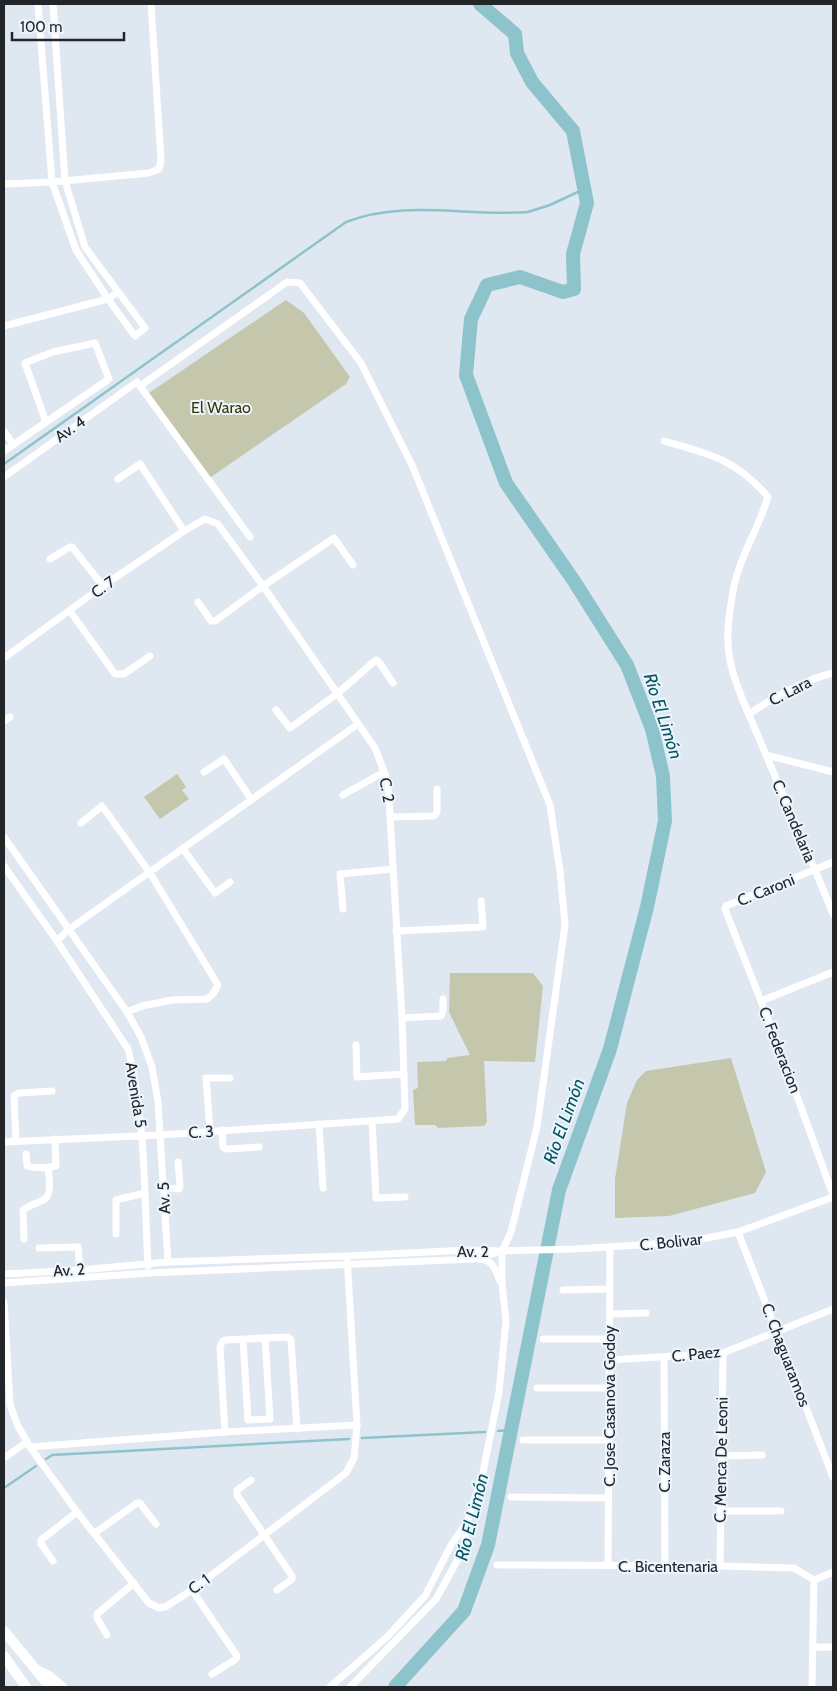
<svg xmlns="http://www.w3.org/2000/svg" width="837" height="1691" font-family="Cabin,sans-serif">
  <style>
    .green { fill: #c4c7ab }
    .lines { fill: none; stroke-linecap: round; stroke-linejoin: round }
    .stream { stroke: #8dc4cb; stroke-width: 2.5 }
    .river { stroke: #8dc4cb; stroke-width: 14 }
    .street { stroke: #fff; stroke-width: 7 }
    .primary { stroke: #fff; stroke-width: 10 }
    .labels { text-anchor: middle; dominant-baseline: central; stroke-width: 4; stroke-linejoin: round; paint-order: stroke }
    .park-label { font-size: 16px; fill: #363905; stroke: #ecf5fe }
    .street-label { font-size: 16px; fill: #232629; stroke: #ecf5fe }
    .water-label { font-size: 18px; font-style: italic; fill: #03565e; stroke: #ecf5fe }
  </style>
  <rect width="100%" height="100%" fill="#dfe7f0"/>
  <g class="green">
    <polygon points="286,300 304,313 350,377 346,384 208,479 146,395"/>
    <polygon points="177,774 186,787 182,790 189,799 160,819 144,797"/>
    <polygon points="450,973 533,973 543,986 535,1062 484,1061 487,1122 484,1126 438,1128 435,1125 415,1125 413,1090 418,1088 417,1062 446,1061 447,1058 470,1055 449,1012"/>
    <polygon points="731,1058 766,1172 755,1193 669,1216 615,1218 615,1179 627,1103 637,1080 646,1071"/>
  </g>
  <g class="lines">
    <g class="stream">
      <path d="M4,464L346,222C404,199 468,217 528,212L550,205L582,190"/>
      <polyline points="498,1431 511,1430"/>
      <polyline points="362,1438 485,1432"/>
      <polyline points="46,1459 52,1455 349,1439"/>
      <polyline points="4,1488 36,1466"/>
    </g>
    <polyline class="river" points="395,1687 464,1611 488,1545 559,1190 610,1049 647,907 665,821 663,776 652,729 627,665 574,581 506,483 466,375 471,319 487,285 520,277 563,292 574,289 573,254 587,203 573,131 532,82 517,53 515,34 480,4"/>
    <g class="street">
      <polyline points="38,4 52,182 76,250 108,299 135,336 145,328 85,247 65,181 53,4"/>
      <polyline points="4,184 52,182 149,173 159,169 161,160 151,4"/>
      <polyline points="4,326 108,299 118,292"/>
      <polyline points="140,386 287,282 300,283 361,363 412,465 550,805 560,871 565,925 537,1127 511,1232 502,1251 502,1283 506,1321 499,1392 483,1472 468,1520 463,1550 436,1599 350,1687"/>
      <polyline points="4,431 13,444"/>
      <path d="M664,441C709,454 736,459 768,497C758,531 737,560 732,597C729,615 726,635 729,654C732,679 748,712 758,736C783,795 809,854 833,914"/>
      <polyline points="4,451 109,379 95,343 53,352 25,363 46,422"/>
      <polyline points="4,477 137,382 250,537"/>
      <polyline points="118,479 140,464 184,531"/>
      <polyline points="50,559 70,547 72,547 103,586"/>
      <polyline points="198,602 211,621 215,621 263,586 334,538 353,565"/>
      <polyline points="70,611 115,674 124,674 150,656"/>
      <polyline points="4,658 103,586 184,531 205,519 218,524 263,586 375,748 388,782 402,1018 405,1109 398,1119 160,1135 4,1142"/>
      <polyline points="276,710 290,728 338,693 376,660 379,662 393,683"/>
      <path d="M749,714C775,697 803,680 833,673"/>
      <polyline points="4,721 10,717"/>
      <polyline points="766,755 833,772"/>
      <polyline points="204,772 224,759 251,799"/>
      <polyline points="343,795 384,772"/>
      <polyline points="391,817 434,816 437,812 437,789"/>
      <polyline points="81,823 102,806 150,873 218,985 213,994 207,999 172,1000 142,1006 127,1012"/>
      <polyline points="4,837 127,1012 141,1037 152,1067 158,1102 168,1262"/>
      <polyline points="183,849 215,893 230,882"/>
      <polyline points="833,862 726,906 725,909 782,1055 833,1195"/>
      <path d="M4,866L57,941L128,1049C146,1119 144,1194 148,1266"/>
      <polyline points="343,909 340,874 393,869"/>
      <polyline points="396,931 483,927 481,901"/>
      <polyline points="57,941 68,930 358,724"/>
      <polyline points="761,1001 833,972"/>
      <polyline points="402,1018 441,1016 443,1011 443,999"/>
      <polyline points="356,1045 357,1077 404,1074"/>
      <polyline points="372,1121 376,1198 405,1197"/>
      <polyline points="319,1124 323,1188"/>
      <polyline points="222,1130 223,1147 226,1149 259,1147"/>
      <polyline points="210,1131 206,1078 230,1078"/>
      <polyline points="16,1141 14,1096 19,1093 52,1091"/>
      <path d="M26,1154L27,1166C37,1169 47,1168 56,1166L55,1139"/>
      <polyline points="163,1188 179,1189 180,1186 178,1162"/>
      <polyline points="738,1232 833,1477"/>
      <polyline points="116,1234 116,1200 145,1193"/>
      <path d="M24,1239L23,1210C30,1205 38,1203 45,1199C52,1194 49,1176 48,1168"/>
      <polyline points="39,1248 78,1247 80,1270"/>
      <path d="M478,1259C493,1259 495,1269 500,1281"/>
      <polyline points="4,1274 80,1270 168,1262 347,1256 469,1250 502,1251 575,1249 686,1242 738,1232 833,1197"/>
      <polyline points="4,1283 149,1273 473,1259 495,1253"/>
      <polyline points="563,1290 610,1289"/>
      <polyline points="4,1302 10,1405 18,1426 30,1447 77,1512 149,1603 159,1608 165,1607 192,1590 346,1473 354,1458 357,1425 347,1256"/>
      <polyline points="610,1314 646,1313"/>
      <polyline points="543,1339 609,1339"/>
      <polyline points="243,1340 248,1420 270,1419 265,1338"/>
      <polyline points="664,1358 665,1566"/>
      <polyline points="610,1360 723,1353 833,1309"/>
      <polyline points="537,1388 609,1388"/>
      <polyline points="225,1432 220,1347 222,1342 225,1340 288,1337 291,1340 297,1429"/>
      <polyline points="523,1440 609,1440"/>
      <polyline points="30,1447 225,1432 357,1425"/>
      <polyline points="721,1456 762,1455"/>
      <polyline points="4,1458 27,1442"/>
      <polyline points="251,1480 237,1490 237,1495 292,1576 292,1579 277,1590"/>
      <polyline points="511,1497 608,1498"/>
      <polyline points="720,1511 781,1511"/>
      <polyline points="95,1533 137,1503 140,1503 156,1524"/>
      <polyline points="53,1561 41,1544 41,1540 77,1512"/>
      <polyline points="497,1565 720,1566 794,1568 814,1580 833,1572"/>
      <polyline points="608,1566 610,1247"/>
      <polyline points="720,1566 723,1353"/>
      <polyline points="192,1590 237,1656 236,1659 212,1674"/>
      <polyline points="107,1635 97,1618 97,1614 134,1583"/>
      <polyline points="813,1647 833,1647"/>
      <polyline points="330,1687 387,1637 425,1596 451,1545 467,1522"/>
      <polyline points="812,1687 814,1580"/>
    </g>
    <g class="primary">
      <polyline points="4,1631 50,1687"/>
      <polyline points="4,1656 26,1687"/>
      <polyline points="36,1670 49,1676 62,1687"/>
    </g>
  </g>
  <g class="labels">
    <g class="park-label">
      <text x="221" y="407">El Warao</text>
    </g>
    <g class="street-label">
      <text transform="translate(70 429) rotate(-35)">Av. 4</text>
      <text transform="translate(103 587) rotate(-35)">C. 7</text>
      <text transform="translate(790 691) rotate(-27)">C. Lara</text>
      <text transform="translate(387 790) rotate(81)">C. 2</text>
      <text transform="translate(794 821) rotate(67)">C. Candelaria</text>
      <text transform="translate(766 890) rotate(-22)">C. Caroni</text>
      <text transform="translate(780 1050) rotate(69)">C. Federacion</text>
      <text transform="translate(136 1095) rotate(81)">Avenida 5</text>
      <text transform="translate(201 1132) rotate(-4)">C. 3</text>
      <text transform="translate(164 1198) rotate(-93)">Av. 5</text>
      <text transform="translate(671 1242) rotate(-6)">C. Bolivar</text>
      <text x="473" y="1251">Av. 2</text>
      <text transform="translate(69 1270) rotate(-4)">Av. 2</text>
      <text transform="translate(696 1354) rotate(-6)">C. Paez</text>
      <text transform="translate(786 1355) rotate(69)">C. Chaguaramos</text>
      <text transform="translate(609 1406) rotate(-90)">C. Jose Casanova Godoy</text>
      <text transform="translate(721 1460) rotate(-89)">C. Menca De Leoni</text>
      <text transform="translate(664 1462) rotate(-90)">C. Zaraza</text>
      <text x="668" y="1566">C. Bicentenaria</text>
      <text transform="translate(199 1584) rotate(-36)">C. 1</text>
    </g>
    <g class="water-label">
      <text transform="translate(663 716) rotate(72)">Río El Limón</text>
      <text transform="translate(564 1121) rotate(-70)">Río El Limón</text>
      <text transform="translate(472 1517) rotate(-76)">Río El Limón</text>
    </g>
  </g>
  <rect width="837" height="1691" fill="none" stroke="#232629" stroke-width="10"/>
  <path d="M12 32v8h112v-8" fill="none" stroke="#232629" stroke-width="2.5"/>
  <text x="20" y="32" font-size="15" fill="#232629" stroke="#ecf5fe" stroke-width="4" paint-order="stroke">100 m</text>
</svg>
